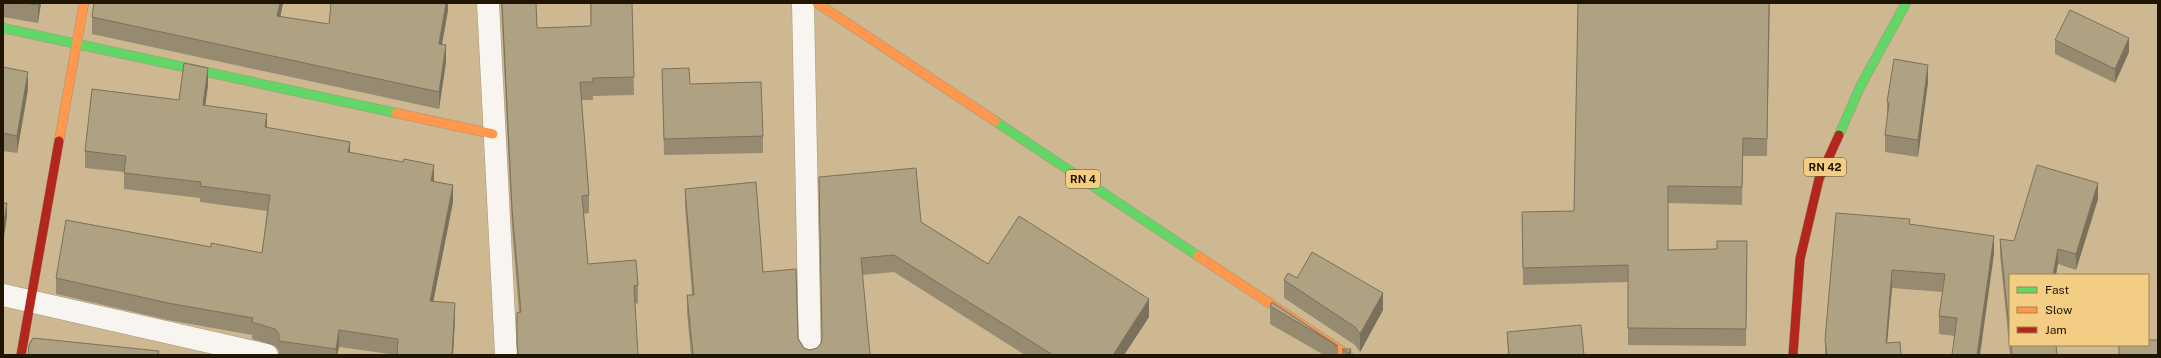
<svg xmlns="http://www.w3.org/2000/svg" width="2161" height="358" font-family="'Public Sans',sans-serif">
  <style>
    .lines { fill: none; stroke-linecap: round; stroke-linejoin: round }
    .street-casing { stroke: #a69576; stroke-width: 23 }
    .fast-casing { stroke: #a69576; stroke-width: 10 }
    .slow-casing { stroke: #a69576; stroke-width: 10 }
    .jam-casing { stroke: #a69576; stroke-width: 10 }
    .street { stroke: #f8f4ef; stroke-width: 22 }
    .fast { stroke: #63d668; stroke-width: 9 }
    .slow { stroke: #ff974d; stroke-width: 9 }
    .jam { stroke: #b3261e; stroke-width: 9 }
    .wall { fill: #968b71 }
    .shaded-wall { fill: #7a715c }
    .building { fill: #aea283; stroke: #7a715c }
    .labels { text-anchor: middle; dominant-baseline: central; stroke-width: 3; stroke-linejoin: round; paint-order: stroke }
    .shield { fill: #f4cd85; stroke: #604c29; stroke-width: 1 }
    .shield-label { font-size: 11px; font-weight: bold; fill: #201501 }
  </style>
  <rect width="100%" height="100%" fill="#ceb892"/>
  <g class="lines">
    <defs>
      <g id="street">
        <polyline points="488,3 506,355"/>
        <polyline points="803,3 810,355"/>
        <polyline points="3,295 267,355"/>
      </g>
      <g id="fast">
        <polyline points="3,28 396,113"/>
        <polyline points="995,121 1198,256"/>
        <polyline points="1839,135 1861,85 1906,3"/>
      </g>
      <g id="slow">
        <polyline points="817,3 995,121"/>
        <polyline points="396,113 493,134"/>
        <polyline points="59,141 84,3"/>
        <polyline points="1198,256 1348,355"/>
      </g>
      <g id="jam">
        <polyline points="21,355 59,141"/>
        <polyline points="1793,355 1800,259 1819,179 1839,135"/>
      </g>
    </defs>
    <use href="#street" class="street-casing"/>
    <use href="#fast" class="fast-casing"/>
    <use href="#slow" class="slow-casing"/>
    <use href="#jam" class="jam-casing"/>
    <use href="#street" class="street"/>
    <use href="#fast" class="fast"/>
    <use href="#slow" class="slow"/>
    <use href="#jam" class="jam"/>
  </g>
  <g class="wall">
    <polygon points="3,3 41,3 38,23 3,17"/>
    <polygon points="94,3 283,3 280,17 329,24 448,3 448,10 442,44 446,62 439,109 92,34 92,17"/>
    <polygon points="501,3 536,3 537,28 591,26 590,3 632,3 634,95 593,96 593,100 581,100 589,195 589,213 584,214 588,264 638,285 638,303 635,304 638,355 517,355 517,313 519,312 512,227"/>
    <polygon points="1578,3 1770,3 1767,156 1743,156 1742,205 1668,203 1668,250 1717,249 1747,241 1746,346 1628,345 1628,282 1523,285 1522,212 1574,211"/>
    <polygon points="2055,40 2129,52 2115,83 2055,54"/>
    <polygon points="3,67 28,89 17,153 3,151"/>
    <polygon points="662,69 690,84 763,136 763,153 664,155"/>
    <polygon points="1928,82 1918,157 1885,152 1885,135 1887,119 1887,102"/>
    <polygon points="208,85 205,106 267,127 350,152 434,181 453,202 433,302 455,319 453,355 397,355 339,347 337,355 279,355 279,351 275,346 252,339 252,335 168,320 56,294 56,278 211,247 262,253 267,211 200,202 200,198 124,189 124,172 85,168 85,151 179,100"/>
    <polygon points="819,177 921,222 988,264 1149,317 1124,355 1025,355 894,272 862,275 870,355 691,355 687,313 687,295 692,295 685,206 685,189 763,272 798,338 804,348 810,350 817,348 821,343 822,339"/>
    <polygon points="2098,199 2076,270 2058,264 2010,275 2010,345 2056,345 2057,355 2010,355 2000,255 2000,239 2014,241"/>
    <polygon points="1910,224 1994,254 1955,336 1939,334 1939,316 1943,292 1892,288 1887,343 1901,355 1825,355 1825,340"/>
    <polygon points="1297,278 1383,310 1360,352 1355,345 1284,298 1284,280"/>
    <polygon points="1270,306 1338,346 1338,355 1324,355 1270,324"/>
    <polygon points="1507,332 1584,355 1508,355"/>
    <rect x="1342" y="349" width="9" height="6"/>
  </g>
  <g class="shaded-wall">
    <polygon points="38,3 41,3 38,23"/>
    <polygon points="280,3 283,3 277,34 277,16"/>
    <polygon points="446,3 448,3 448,10 439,61 439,44"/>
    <polygon points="2129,38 2129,52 2115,83 2115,69"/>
    <polygon points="446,45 446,62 439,109 439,92"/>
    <polygon points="1928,65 1928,82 1918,157 1918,140"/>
    <polygon points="208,68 208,85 203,122 203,105"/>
    <polygon points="28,72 28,89 17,153 17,136"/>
    <polygon points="267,114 267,130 265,127"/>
    <polygon points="350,142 350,159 348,152"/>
    <polygon points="434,165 434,182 431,181"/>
    <polygon points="2098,183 2098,199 2076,270 2076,254"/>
    <polygon points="453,185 453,202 430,318 430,301"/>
    <polygon points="7,203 7,217 3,243 3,229"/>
    <polygon points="1994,236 1994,254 1980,355 1977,355"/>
    <polygon points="2058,249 2058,264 2056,275 2053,275"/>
    <polygon points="1892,270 1892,288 1886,355 1886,343"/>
    <polygon points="1383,293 1383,310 1360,352 1360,334"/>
    <polygon points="1149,299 1149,317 1124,355 1113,355"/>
    <polygon points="455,303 455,319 453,355 452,355"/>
    <polygon points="339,330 339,347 337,355 336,355 336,349"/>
    <polygon points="1351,349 1351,355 1349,355 1349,353"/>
  </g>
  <g class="building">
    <polygon points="24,3 38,3 38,5"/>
    <polygon points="94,3 280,3 277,16 329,24 331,3 446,3 439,44 446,45 439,92 92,17"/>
    <polygon points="502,3 536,3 537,28 591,26 591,3 632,3 634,77 593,78 593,82 580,82 589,195 582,196 588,264 636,260 638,285 634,286 638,355 518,355 517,343 517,313 521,312 512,209"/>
    <polygon points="1578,3 1769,3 1767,139 1743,138 1742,187 1668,186 1668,250 1717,249 1717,241 1747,241 1746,329 1628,328 1628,265 1523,268 1522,212 1574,211"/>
    <polygon points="2070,10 2129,38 2115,69 2055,40"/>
    <polygon points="1894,59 1928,65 1918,140 1885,135 1889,103 1887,102"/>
    <polygon points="184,63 208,68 203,105 267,114 265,127 350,142 348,152 403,162 404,159 434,165 431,181 453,185 430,301 455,303 452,355 397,355 398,339 339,330 336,349 279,341 279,334 275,329 252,322 253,318 168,303 56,278 66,220 211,247 211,243 262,253 270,195 200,186 201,182 124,173 126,156 85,151 92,89 179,100"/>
    <polygon points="3,67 28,72 17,136 3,133"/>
    <polygon points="689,68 690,84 761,82 763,136 664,139 662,69"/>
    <polygon points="2037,165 2098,183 2076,254 2058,249 2053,275 2010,275 2010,336 2000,239 2014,241"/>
    <polygon points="916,168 921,222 988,264 1019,216 1149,299 1113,355 1053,355 894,255 861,258 870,355 693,355 687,295 694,295 685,189 756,182 763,272 796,269 798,338 804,348 810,350 817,348 821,343 822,337 819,177"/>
    <polygon points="3,203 7,203 3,229"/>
    <polygon points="1836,213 1910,219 1909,224 1994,236 1977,355 1952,355 1957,318 1939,316 1945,274 1892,270 1886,343 1900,342 1901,355 1827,355 1825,340"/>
    <polygon points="1312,252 1383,293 1360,334 1355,327 1284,280 1288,273 1297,278"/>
    <polygon points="1272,302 1338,346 1270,306"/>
    <polygon points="1581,325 1584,355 1509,355 1507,332"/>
    <polygon points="33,338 159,351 158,355 28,355 29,345"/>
    <polygon points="2148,340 2158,340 2158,355 2119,355 2119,345 2148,345"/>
    <polygon points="2011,345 2056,345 2057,355 2012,355"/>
    <polygon points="1342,349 1351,349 1349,353"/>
  </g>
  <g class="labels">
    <g class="shield">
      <rect x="1804" y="158" width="42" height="18" rx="3"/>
      <rect x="1066" y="170" width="34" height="18" rx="3"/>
    </g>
    <g class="shield-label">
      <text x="1825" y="167">RN 42</text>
      <text x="1083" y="179">RN 4</text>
    </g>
  </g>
  <rect width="2161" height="358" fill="none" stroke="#201501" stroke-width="8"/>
  <rect x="2009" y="274" width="140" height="72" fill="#f4cd85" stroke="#9f8350"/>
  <rect x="2017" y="287" width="20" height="6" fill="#63d668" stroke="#9f8350"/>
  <text x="2045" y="294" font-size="12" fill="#201501">Fast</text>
  <rect x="2017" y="307" width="20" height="6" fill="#ff974d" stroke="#9f8350"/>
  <text x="2045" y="314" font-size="12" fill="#201501">Slow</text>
  <rect x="2017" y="327" width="20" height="6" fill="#b3261e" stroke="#9f8350"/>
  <text x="2045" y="334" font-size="12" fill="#201501">Jam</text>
</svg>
